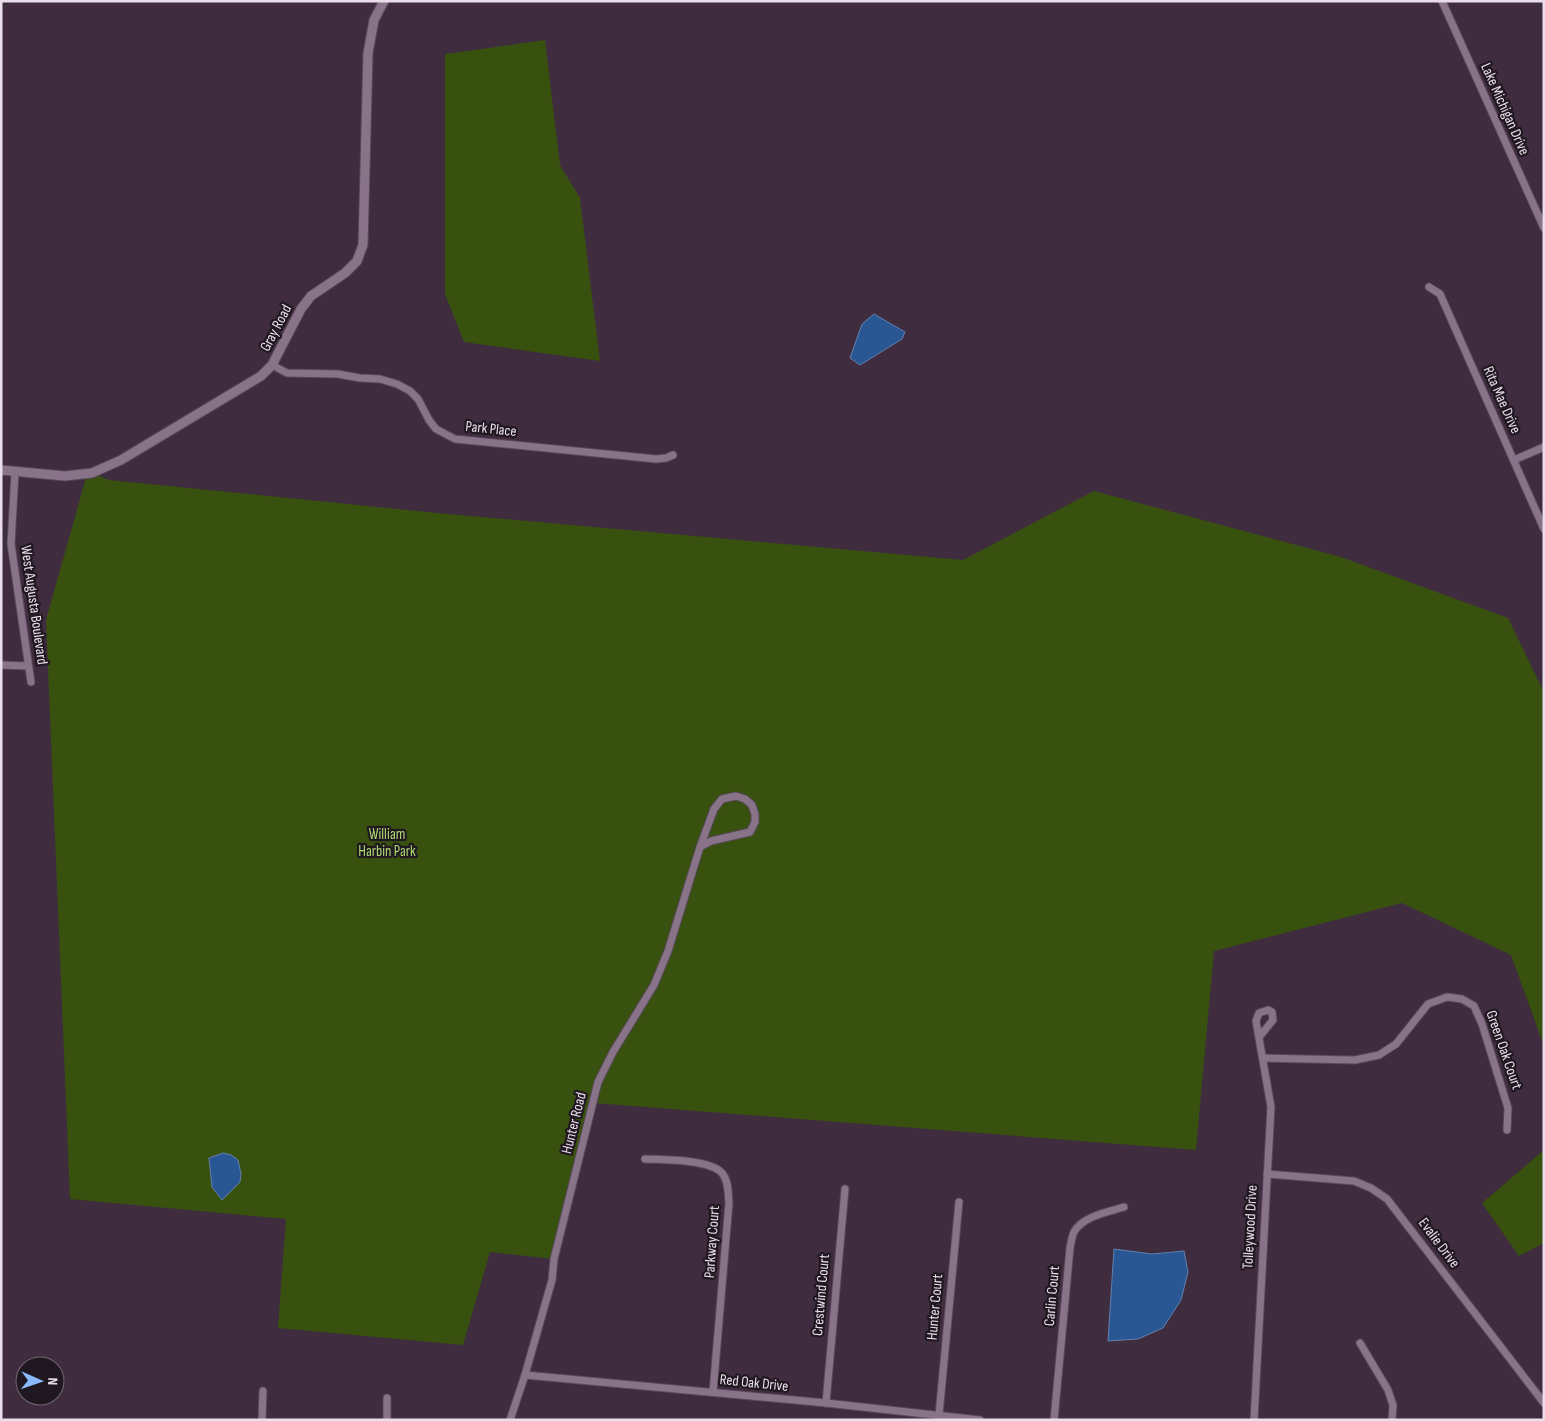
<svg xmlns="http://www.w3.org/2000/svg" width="1545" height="1421" font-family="'Sofia Sans Condensed',sans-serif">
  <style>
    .green { fill: #38510f }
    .water { fill: #295793; stroke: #6380ad }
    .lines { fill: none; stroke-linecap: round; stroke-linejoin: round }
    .street-casing { stroke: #584959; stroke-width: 9 }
    .secondary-casing { stroke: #584959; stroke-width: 11 }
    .street { stroke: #897389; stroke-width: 7 }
    .secondary { stroke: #897389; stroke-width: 9 }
    .labels { text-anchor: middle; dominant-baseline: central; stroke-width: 4.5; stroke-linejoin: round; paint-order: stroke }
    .street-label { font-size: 15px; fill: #ebdeeb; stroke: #201820 }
    .park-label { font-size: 15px; fill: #adda73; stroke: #201820 }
  </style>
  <rect width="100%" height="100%" fill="#3f2c3f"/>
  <g class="green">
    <polygon points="545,40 560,165 580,198 600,361 464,342 445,294 445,54"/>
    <polygon points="92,473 109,480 437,513 963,560 1094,491 1341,557 1508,618 1544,692 1544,1046 1511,955 1402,903 1214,951 1196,1150 594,1103 554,1259 490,1252 463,1345 278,1328 286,1219 70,1199 46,620 87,474"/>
    <polygon points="1544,1150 1544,1243 1519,1256 1482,1203"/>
  </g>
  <g class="water">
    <polygon points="874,314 905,332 902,339 860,365 850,358 862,324"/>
    <polygon points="223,1153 231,1155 238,1160 241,1174 240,1182 222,1200 212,1187 209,1158"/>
    <polygon points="1114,1249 1152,1254 1184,1251 1188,1272 1181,1300 1163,1328 1138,1339 1108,1341"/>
  </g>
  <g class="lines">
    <defs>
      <g id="street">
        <polyline points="1442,1 1544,228"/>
        <polyline points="1429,287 1440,294 1544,529"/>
        <polyline points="272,365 287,373 338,374 360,378 380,379 397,384 410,391 418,399 429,420 436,429 455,439 656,459 666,458 673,455"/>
        <polyline points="1514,460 1544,447"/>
        <polyline points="15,472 11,544 31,682"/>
        <polyline points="1,665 28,666"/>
        <polyline points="1263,1058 1355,1060 1379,1055 1396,1044 1428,1004 1447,997 1462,999 1474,1006 1482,1024 1508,1108 1507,1130"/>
        <path d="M645,1159C664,1160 709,1159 722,1173C729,1181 728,1194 729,1203L713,1392"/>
        <polyline points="1267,1174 1354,1181 1371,1188 1387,1199 1544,1403"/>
        <polyline points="1360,1343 1388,1390 1393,1405 1392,1420"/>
        <polyline points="525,1375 826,1403 980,1420"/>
        <polyline points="826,1403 845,1189"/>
        <polyline points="939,1415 959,1202"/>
        <polyline points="262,1420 263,1391"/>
        <polyline points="387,1420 387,1398"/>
        <polyline points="510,1420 525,1375 552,1280 554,1259 598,1082 613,1052 654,985 668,951 700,847 714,809 722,799 736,796 745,799 752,805 755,814 755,822 750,832 711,841 700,847"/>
        <path d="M1054,1420L1070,1248C1071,1243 1072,1236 1074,1232C1083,1216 1108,1212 1124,1207"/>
        <polyline points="1254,1420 1271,1107 1256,1021 1259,1013 1268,1010 1272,1012 1273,1020 1260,1036"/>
      </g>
      <polyline id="secondary" points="1,470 65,476 92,473 121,460 261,376 272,365 301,309 311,296 345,273 357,261 363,245 368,53 374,20 384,1"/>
    </defs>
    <use href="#street" class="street-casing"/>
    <use href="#secondary" class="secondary-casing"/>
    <use href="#street" class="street"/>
    <use href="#secondary" class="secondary"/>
  </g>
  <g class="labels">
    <g class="street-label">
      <text transform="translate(1505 109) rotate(66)">Lake Michigan Drive</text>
      <text transform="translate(276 328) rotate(-62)">Gray Road</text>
      <text transform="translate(1502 400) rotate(66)">Rita Mae Drive</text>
      <text transform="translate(491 429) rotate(6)">Park Place</text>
      <text transform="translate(34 605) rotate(82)">West Augusta Boulevard</text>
      <text transform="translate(1504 1050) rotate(71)">Green Oak Court</text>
      <text transform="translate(574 1123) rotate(-76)">Hunter Road</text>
      <text transform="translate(1250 1227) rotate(-87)">Tolleywood Drive</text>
      <text transform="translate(712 1242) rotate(-86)">Parkway Court</text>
      <text transform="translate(1439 1243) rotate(53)">Evalie Drive</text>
      <text transform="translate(821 1295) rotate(-85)">Crestwind Court</text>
      <text transform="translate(1052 1296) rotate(-85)">Carlin Court</text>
      <text transform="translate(935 1307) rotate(-85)">Hunter Court</text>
      <text transform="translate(754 1383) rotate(6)">Red Oak Drive</text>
    </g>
    <g class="park-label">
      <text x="387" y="834">William<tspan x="387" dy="17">Harbin Park</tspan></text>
    </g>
  </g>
  <rect width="1545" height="1421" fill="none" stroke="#ebdeeb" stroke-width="5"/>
  <g transform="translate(40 1381) rotate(92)"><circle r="24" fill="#201820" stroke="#716771"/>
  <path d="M0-4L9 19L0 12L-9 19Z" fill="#8bbafc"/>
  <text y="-8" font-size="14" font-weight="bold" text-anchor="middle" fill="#ebdeeb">N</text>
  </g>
</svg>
